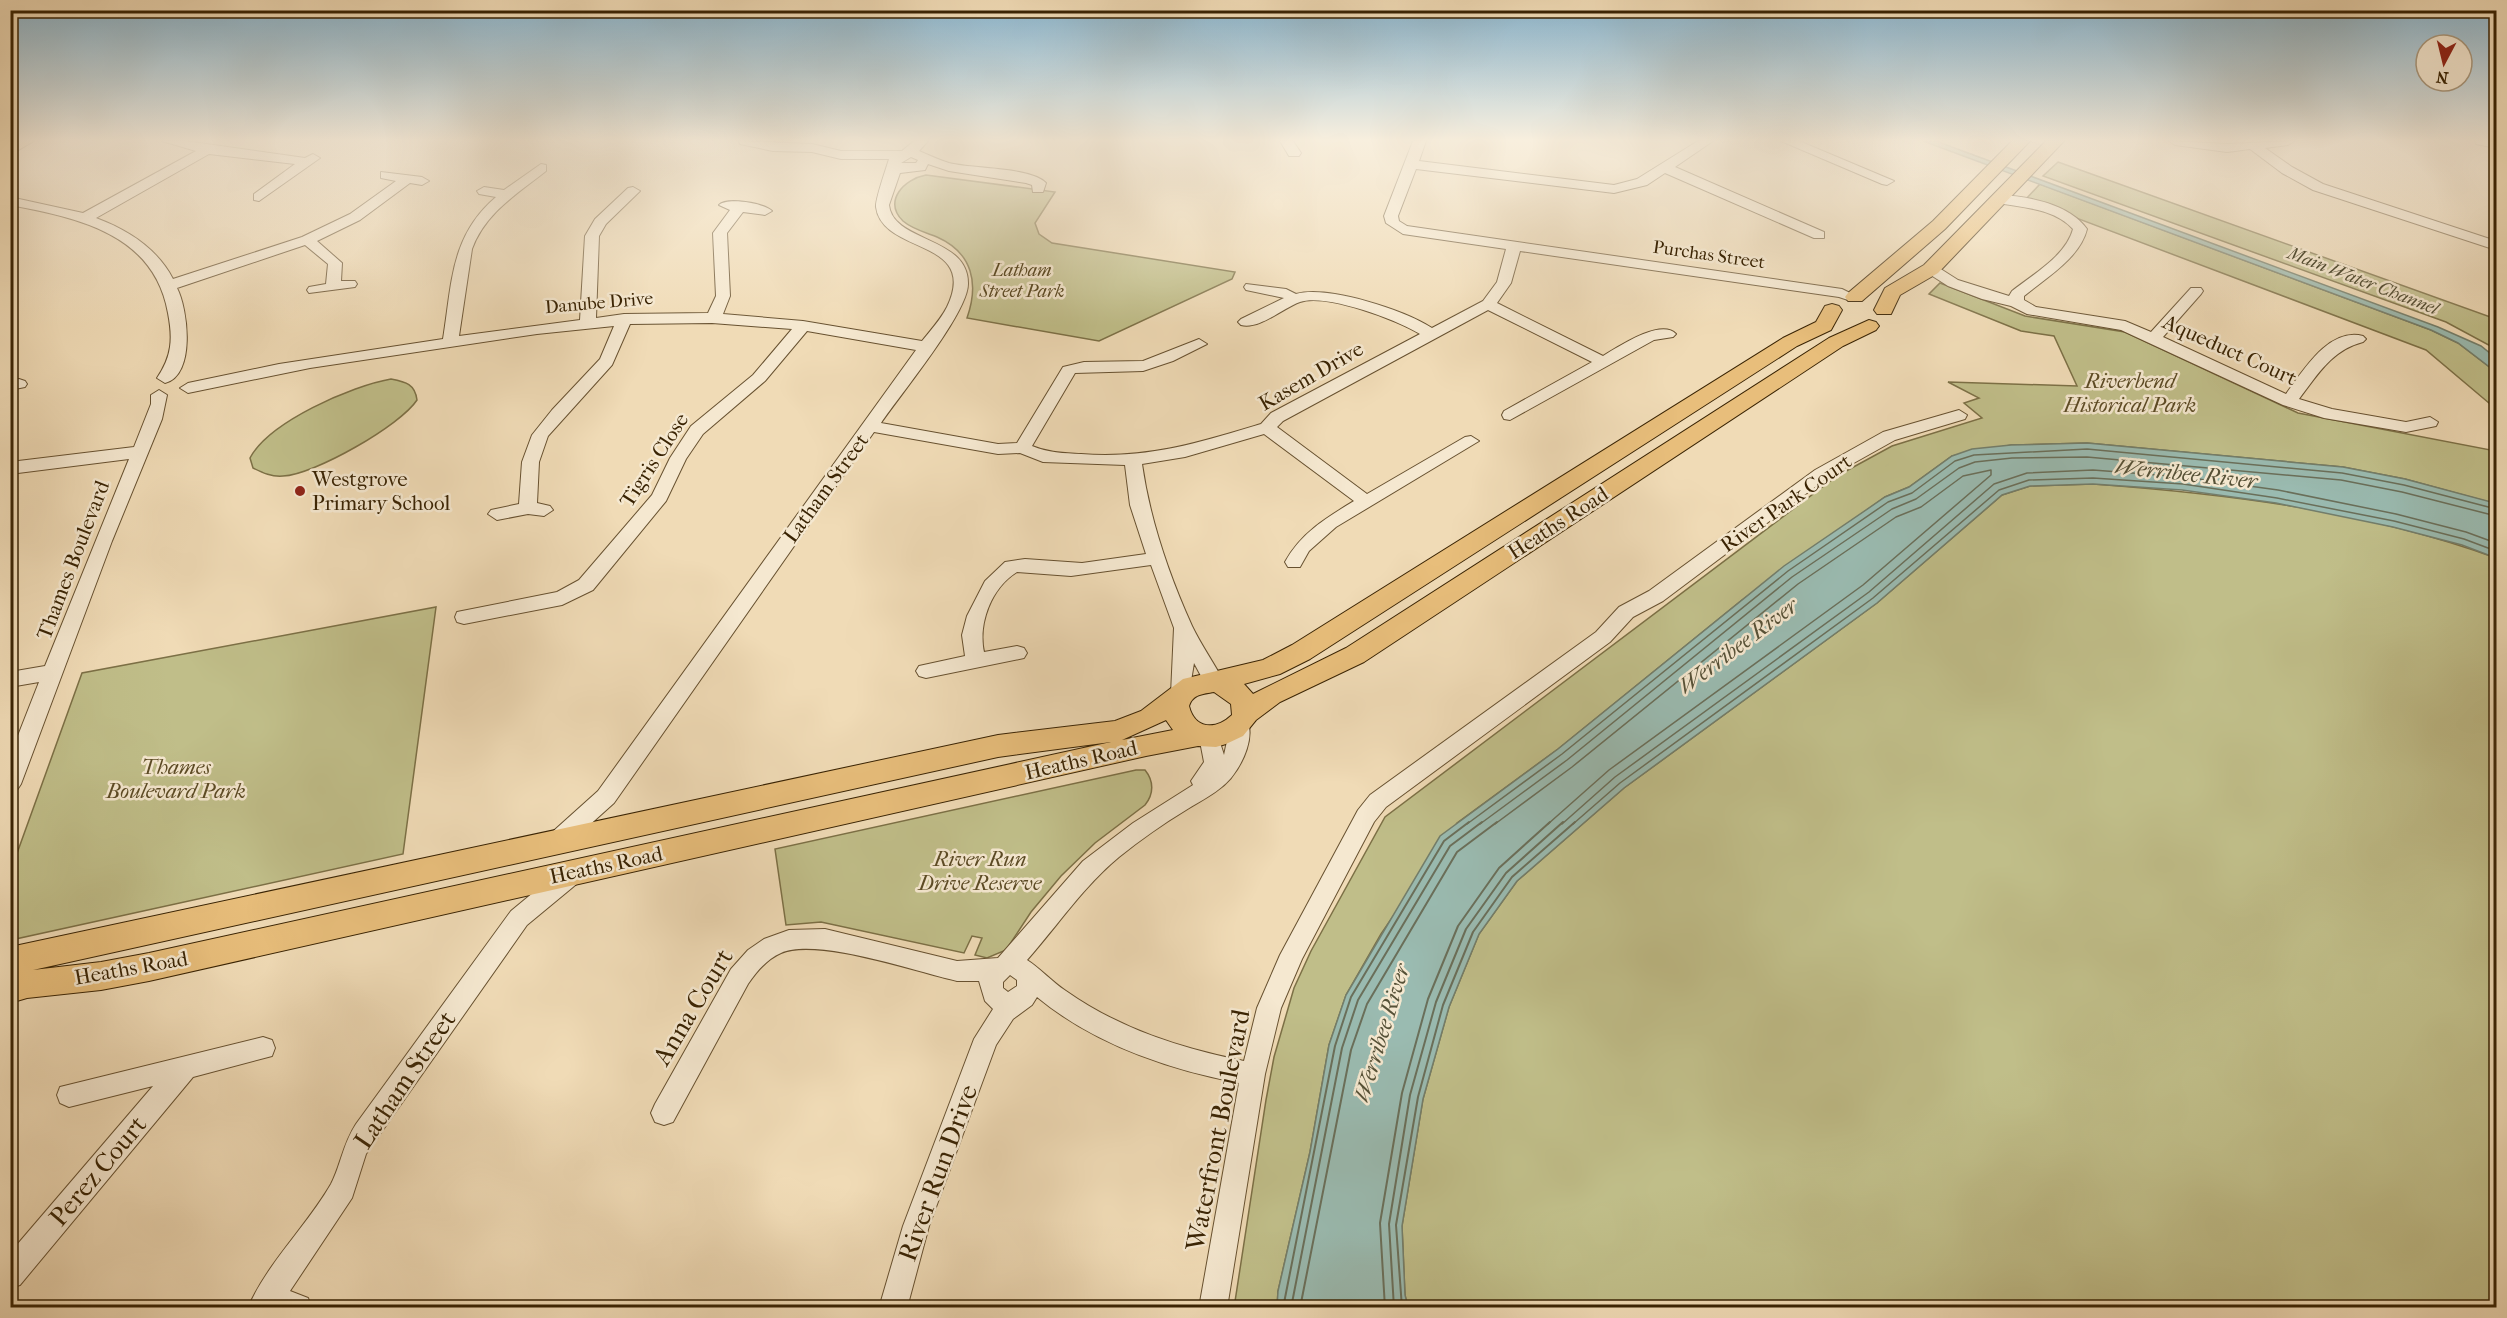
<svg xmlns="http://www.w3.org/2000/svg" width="2507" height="1318" font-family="'IM FELL French Canon',serif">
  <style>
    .green { fill: #c0be89; stroke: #7c7046; stroke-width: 1.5 }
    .water { fill: #9abbb1; stroke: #737e6b; stroke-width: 1.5 }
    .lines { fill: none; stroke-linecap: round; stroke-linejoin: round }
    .shore-far1 { stroke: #6a6f5a; stroke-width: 1.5 }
    .shore { stroke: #6a6f5a; stroke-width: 2 }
    .minor-casing { stroke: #675130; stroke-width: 2 }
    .major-casing { stroke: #392303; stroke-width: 2 }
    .minor { fill: #f5e8d0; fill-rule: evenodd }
    .major { fill: #e8be7b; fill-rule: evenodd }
    .poi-dot { fill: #8f2418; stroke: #f5e8d0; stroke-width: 2 }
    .labels { text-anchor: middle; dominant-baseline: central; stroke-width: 5; stroke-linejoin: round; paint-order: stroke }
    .far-street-label { font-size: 18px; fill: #392303; stroke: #f5e8d0 }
    .far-park-label { font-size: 18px; font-style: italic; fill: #5b4a24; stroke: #f5e8d0 }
    .far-water-label { font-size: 18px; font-style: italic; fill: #565137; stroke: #f5e8d0 }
    .street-label { font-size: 21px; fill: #392303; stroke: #f5e8d0 }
    .park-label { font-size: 21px; font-style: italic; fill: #5b4a24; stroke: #f5e8d0 }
    .poi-label { font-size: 21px; fill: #392303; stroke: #f5e8d0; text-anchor: start }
    .water-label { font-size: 22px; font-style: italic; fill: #565137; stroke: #f5e8d0 }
    .near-street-label { font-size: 26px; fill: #392303; stroke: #f5e8d0 }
  </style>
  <rect width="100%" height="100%" fill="#f0dbb6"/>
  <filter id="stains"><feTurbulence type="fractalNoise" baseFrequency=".00333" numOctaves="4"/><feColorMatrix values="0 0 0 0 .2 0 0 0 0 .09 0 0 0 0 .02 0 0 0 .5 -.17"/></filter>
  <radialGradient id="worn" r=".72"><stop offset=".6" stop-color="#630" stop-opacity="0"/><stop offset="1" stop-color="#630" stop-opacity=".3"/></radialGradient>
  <g class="green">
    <polygon points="2058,162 2496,319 2496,349 2446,322 2043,176"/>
    <path d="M926,175L1055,192L1035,223L1039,234L1052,243L1235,272L1232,279L1099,341L967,318C979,284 973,253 937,237C927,233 912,229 903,221C883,201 904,179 926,175Z"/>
    <polygon points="2040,184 2431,330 2458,343 2496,372 2496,409 2426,350 2026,199"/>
    <polygon points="1940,283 2025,316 2125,332 2298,413 2496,451 2496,504 2405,479 2343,467 2087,443 2011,445 1952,456 1909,487 1885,497 1742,600 1558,749 1457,823 1381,934 1346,995 1329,1045 1310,1152 1278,1291 1277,1307 1234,1308 1266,1100 1274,1057 1294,988 1311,951 1385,817 1837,476 1892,446 1982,418 1964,403 1979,398 1948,382 2077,386 2054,336 2021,331 1929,294"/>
    <path d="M391,379C406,382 415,384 417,400C401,425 314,475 283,476C272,477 263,473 253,468L250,458C269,422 351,386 391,379Z"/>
    <path d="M2093,484C2229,494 2368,511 2496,558V1307L1408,1308L1405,1295L1402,1226L1423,1099L1449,1007L1479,934L1517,881L1624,788L1877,603L2002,495L2030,486Z"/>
    <polygon points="436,607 403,854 11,940 11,870 82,673"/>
    <path d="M1136,770H1145C1154,781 1154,794 1145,805L1095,843L1061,876L1031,912L1006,950L987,958L975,955L982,938L972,936L964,953L821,922L786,925L775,849Z"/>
  </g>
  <g class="water">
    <polygon points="1923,141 1936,141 1952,147 2438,327 2481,346 2496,358 2496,372 2458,343 2431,330"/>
    <polygon points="2087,443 2343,467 2405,479 2495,503 2496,558 2462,545 2393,527 2276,503 2182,490 2093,484 2030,486 2002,495 1877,603 1624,788 1517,881 1479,934 1449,1007 1423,1099 1402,1226 1405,1295 1408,1307 1277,1307 1278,1291 1310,1152 1329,1045 1346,995 1440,836 1558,749 1784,566 1885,497 1909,487 1952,456 1972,449 2011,445"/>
  </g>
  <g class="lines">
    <g class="shore-far1">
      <polyline points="1467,824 1562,754 1788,571 1888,502 1912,493 1955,461 1974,455 2087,449 2342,473 2404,485 2496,509"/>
      <polyline points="1480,824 1567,760 1792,577 1892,509 1916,499 1959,468 1975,462 2012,458 2087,457 2341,480 2402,492 2496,516"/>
      <polyline points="1495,824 1572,767 1798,584 1896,517 1921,507 1963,476 1991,470 1991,475 1863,585 1609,770 1548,824"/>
      <polyline points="1562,824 1615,777 1869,592 1994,484 2027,473 2093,470 2184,477 2278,490 2396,514 2466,532 2496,543"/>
      <polyline points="1573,824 1620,783 1873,598 1999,490 2029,480 2093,478 2183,484 2277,498 2394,521 2464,539 2496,551"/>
    </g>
    <g class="shore">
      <polyline points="1283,1308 1335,1046 1351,997 1444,841 1469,822"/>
      <polyline points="1291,1308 1342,1048 1358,1000 1450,846 1482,822"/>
      <polyline points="1300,1308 1351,1050 1367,1004 1457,852 1497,822"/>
      <polyline points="1385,1308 1380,1223 1402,1093 1428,999 1458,926 1499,868 1550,822"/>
      <polyline points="1394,1308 1389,1224 1410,1095 1436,1002 1466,929 1506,873 1563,822"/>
      <polyline points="1402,1308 1396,1225 1418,1097 1443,1005 1473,932 1512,877 1575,822"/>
    </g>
    <defs>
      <g id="minor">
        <path d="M162,141H185L305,158L313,154L320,158L259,201L254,200V194L295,164L209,154L96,218C128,230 157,248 173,279L302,237L350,214L396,181L381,178V172L422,177L429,181L422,185L410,183L360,220L317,241L342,263L341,281H355L357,284L355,287L309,293L307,290L309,287L326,284L328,264L305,245L177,288C188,309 196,375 165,383L157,378C172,356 173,339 168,313C154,234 79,218 10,205V197L83,213L196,151Z"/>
        <path d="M739,141L812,144L841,151H902L914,141H928L919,151C929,155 939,160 949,163C972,169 1031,167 1046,183L1043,192H1033L1032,185L1026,183L949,171L928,164L925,170L900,173L889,205C893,243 969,236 968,284C968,313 900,395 881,423L998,444L1017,443L1063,367L1084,362L1143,361L1194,341L1199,339L1207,344L1173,361L1143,371L1075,373L1032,446C1048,453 1064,453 1081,454C1148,459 1198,443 1261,424L1271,413L1420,334C1398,320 1325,293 1300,302C1283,308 1259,330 1241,325L1238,322L1241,319L1284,298L1246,290L1244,287L1246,284L1286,289L1296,294C1328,285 1404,310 1432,328L1483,301L1497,282L1506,249L1403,234L1386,223L1384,216L1413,141H1426L1419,161L1614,185L1637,179L1698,141H1713L1675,167L1824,232V238H1814L1665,173L1647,185L1614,193L1416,169L1398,216L1399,221L1407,226L1842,289L1858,297L1851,301L1839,297L1520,251L1511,283L1497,303L1603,356C1618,347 1661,318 1676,334L1673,337L1654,340L1510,420L1504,419L1502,415L1504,411L1592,362L1488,310L1283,421L1277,427L1367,494L1465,437L1471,436L1479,441L1336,527L1309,551L1300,567H1288L1285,562C1301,533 1326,518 1354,501L1264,434L1185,457L1142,464C1150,520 1169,575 1192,626C1201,645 1214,663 1224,682L1221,687L1214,689L1207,687L1194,663L1188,699L1181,702L1174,699L1171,694L1174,628L1151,565L1071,576L1017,572C991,588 978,624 984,652L1017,646L1024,648L1027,653L1024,658L926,678L919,676L916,671L919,666L965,656L962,635L967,616L985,581L1005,562L1025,559L1082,563L1146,554L1130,505L1125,465L1043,462L1020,453L998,454L874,432L614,803L565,847L557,850L549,847L546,841L549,835L598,791L916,350L807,331L765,381L703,434L686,459L666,501L593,590L562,605L464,624L457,622L455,617L457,612L557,592L579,580L652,495L670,458L691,426L753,375L792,329L712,323L630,324L612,365L548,436L539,462L537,503L550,506L553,510L544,516L528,514L497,520L488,514L491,510L519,504L522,462L532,435L552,410L600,359L614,326L537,334L310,368L188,393L180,388L188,383L279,364L443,339C452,284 450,236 496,197L479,194L477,191L484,187L504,190L541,164L546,165V171C517,194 485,213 472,249L459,336L580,320L585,236L595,219L628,188L633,187L640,191L606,224L599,236L596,318L624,314L708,313L716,296L713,233L730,210L719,205C727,197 764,203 772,211L765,215L743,212L727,233L730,296L723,314L803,321L922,341C930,331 941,319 947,307C980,238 882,255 876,207C875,200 887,166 889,159H841L812,152L773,151L740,144ZM911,157L918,160L916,163H901Z"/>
        <polygon points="1280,141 1293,141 1301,153 1299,156 1289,156"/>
        <polygon points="1781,141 1799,141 1894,181 1887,185 1882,184"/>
        <polygon points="2169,141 2227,144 2294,141 2288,145 2265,148 2292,167 2323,184 2496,241 2496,250 2313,190 2282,173 2250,149 2227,152 2175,145"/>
        <polygon points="2475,141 2496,141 2496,148 2476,144"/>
        <path d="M1999,195C2028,196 2069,204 2087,229C2080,258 2046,278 2024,296V300L2036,307L2125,321L2151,332L2191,288H2201L2203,291L2201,294L2163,337L2286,394C2303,371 2329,327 2363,336L2366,339L2363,342C2332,350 2318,374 2299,399L2332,409L2406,422L2430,417L2438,422L2436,426L2406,432L2324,418L2283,405L2121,330L2027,314L2011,306L1982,299L1948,286L1926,272L1924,269L1926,266H1936L1958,280L2009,296L2012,291C2032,275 2066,256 2073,229C2053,207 2020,208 1994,202V196Z"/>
        <polygon points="19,379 25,381 27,384 25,387 10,390 10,380"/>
        <polygon points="159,390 167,395 162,419 112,541 21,784 17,790 10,792 10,756 39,682 10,687 10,672 45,666 129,459 10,474 10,462 134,447 151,404 151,395"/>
        <path d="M1959,410L1967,415L1965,419L1895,440L1827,478L1663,601L1633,617L1610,642L1386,807L1374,822L1302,959L1281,1008L1265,1074L1227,1308H1199L1239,1083C1167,1069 1094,1044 1037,997L1032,1005L1013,1019L996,1045L929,1226L907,1308H879L903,1226L974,1039L993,1009L985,1001L979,981H957C917,972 817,937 781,953C767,959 756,972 748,984L673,1122L664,1125L655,1122L651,1113L655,1104L731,969L748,950L764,939L789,930L825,929L957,961L998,958L1083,861L1133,823L1193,785L1191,781L1204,762L1199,736L1202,730L1209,728L1216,730L1224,755L1232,718L1239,716L1246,718C1256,736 1243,763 1231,778C1219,792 1202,800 1186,810C1163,824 1140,840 1119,857C1083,887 1058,925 1027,960C1040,968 1052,982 1066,991C1120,1029 1180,1048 1244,1061L1257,1008L1280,955L1358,810L1370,795L1596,632L1619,607L1649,591L1815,470L1883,432ZM1010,975L1017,980V986L1008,992L1003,988V982Z"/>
        <path d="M571,866L579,868L582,875L579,882L527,925L366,1154L352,1198L290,1291L308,1298L312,1308H248C267,1263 307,1226 331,1184C341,1165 342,1146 356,1124L511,911L563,868Z"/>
        <polygon points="263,1037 272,1040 275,1048 272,1056 193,1077 20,1285 10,1288 10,1253 153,1086 69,1107 60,1103 57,1095 60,1087"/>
      </g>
      <g id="major">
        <polygon points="13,141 34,141 10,155 10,143"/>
        <polygon points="2012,141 2030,141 1945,229 1862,301 1848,301 1845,297 1848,293 1933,221"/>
        <polygon points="2046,141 2064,141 1938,273 1900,295 1891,314 1877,314 1874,310 1885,288 1924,265"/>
        <path d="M1832,304L1839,306L1842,310L1831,330L1797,346L1310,659L1280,674L1244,684L1253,694L1346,648L1829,338L1869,320L1876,322L1879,326L1876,330L1843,346L1364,662L1280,702L1256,720L1243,736L1226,744L1216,747L1198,746L1146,756L149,981L101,990L27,998L10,1003V975L18,973L10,974V947L998,735L1115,721L1141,711L1183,679L1263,660L1292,645L1783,338L1816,322L1825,306ZM1214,692L1231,704L1232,715C1216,730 1195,730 1189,706C1193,694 1203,694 1214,692ZM1166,720L1173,730L1122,740ZM1111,742L149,953L101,962L33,970L998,757Z"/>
      </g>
    </defs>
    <use href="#minor" class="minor-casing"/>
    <use href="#major" class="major-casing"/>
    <use href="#minor" class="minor"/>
    <use href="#major" class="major"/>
  </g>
  <linearGradient id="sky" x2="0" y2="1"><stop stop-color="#89b7d2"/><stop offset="0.43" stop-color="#f8efde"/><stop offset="1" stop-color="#f8efde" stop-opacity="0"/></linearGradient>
  <rect width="2507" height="326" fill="url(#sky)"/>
  <circle class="poi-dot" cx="300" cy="491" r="6"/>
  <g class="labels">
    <g class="far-street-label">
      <text transform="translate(1709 255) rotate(8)">Purchas Street</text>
      <text transform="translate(599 303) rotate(-5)">Danube Drive</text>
    </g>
    <g class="far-park-label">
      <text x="1022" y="270">Latham<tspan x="1022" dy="21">Street Park</tspan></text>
    </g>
    <g class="far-water-label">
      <text transform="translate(2363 281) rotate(21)">Main Water Channel</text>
    </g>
    <g class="street-label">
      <text transform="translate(2230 350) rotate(24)">Aqueduct Court</text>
      <text transform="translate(1311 376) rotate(-30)">Kasem Drive</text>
      <text transform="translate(654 460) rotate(-57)">Tigris Close</text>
      <text transform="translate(826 488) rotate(-54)">Latham Street</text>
      <text transform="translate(1786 503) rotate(-35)">River Park Court</text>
      <text transform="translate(1558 523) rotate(-33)">Heaths Road</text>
      <text transform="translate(73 560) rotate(-69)">Thames Boulevard</text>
      <text transform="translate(1081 760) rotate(-13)">Heaths Road</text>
      <text transform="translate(606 865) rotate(-12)">Heaths Road</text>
      <text transform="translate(131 968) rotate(-10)">Heaths Road</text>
    </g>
    <g class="park-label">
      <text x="2130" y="381">Riverbend<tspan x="2130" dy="24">Historical Park</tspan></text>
      <text x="176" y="767">Thames<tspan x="176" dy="24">Boulevard Park</tspan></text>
      <text x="980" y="859">River Run<tspan x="980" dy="24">Drive Reserve</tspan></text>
    </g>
    <g class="poi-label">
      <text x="312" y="479">Westgrove<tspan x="312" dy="24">Primary School</tspan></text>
    </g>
    <g class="water-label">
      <text transform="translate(2186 474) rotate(6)">Werribee River</text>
      <text transform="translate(1738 646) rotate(-37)">Werribee River</text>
      <text transform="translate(1382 1033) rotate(-73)">Werribee River</text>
    </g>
    <g class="near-street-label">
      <text transform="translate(693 1007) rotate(-59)">Anna Court</text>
      <text transform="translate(405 1080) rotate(-56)">Latham Street</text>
      <text transform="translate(1218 1130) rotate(-79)">Waterfront Boulevard</text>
      <text transform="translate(98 1171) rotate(-50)">Perez Court</text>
      <text transform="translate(938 1173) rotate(-70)">River Run Drive</text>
    </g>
  </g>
  <rect width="2507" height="1318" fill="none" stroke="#f0dbb6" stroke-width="36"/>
  <rect x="12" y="12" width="2483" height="1294" fill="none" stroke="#392303" stroke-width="3"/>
  <rect x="18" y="18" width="2471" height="1282" fill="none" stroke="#392303" stroke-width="1.5"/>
  <g transform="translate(2444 63) rotate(187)"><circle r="28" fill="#f5e8d0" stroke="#aa997e" stroke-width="1.5"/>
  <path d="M0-4.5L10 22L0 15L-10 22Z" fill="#8f2418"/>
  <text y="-9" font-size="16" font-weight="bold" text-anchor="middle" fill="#392303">N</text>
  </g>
  <rect width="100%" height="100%" filter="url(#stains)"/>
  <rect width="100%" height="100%" fill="url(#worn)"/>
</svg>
